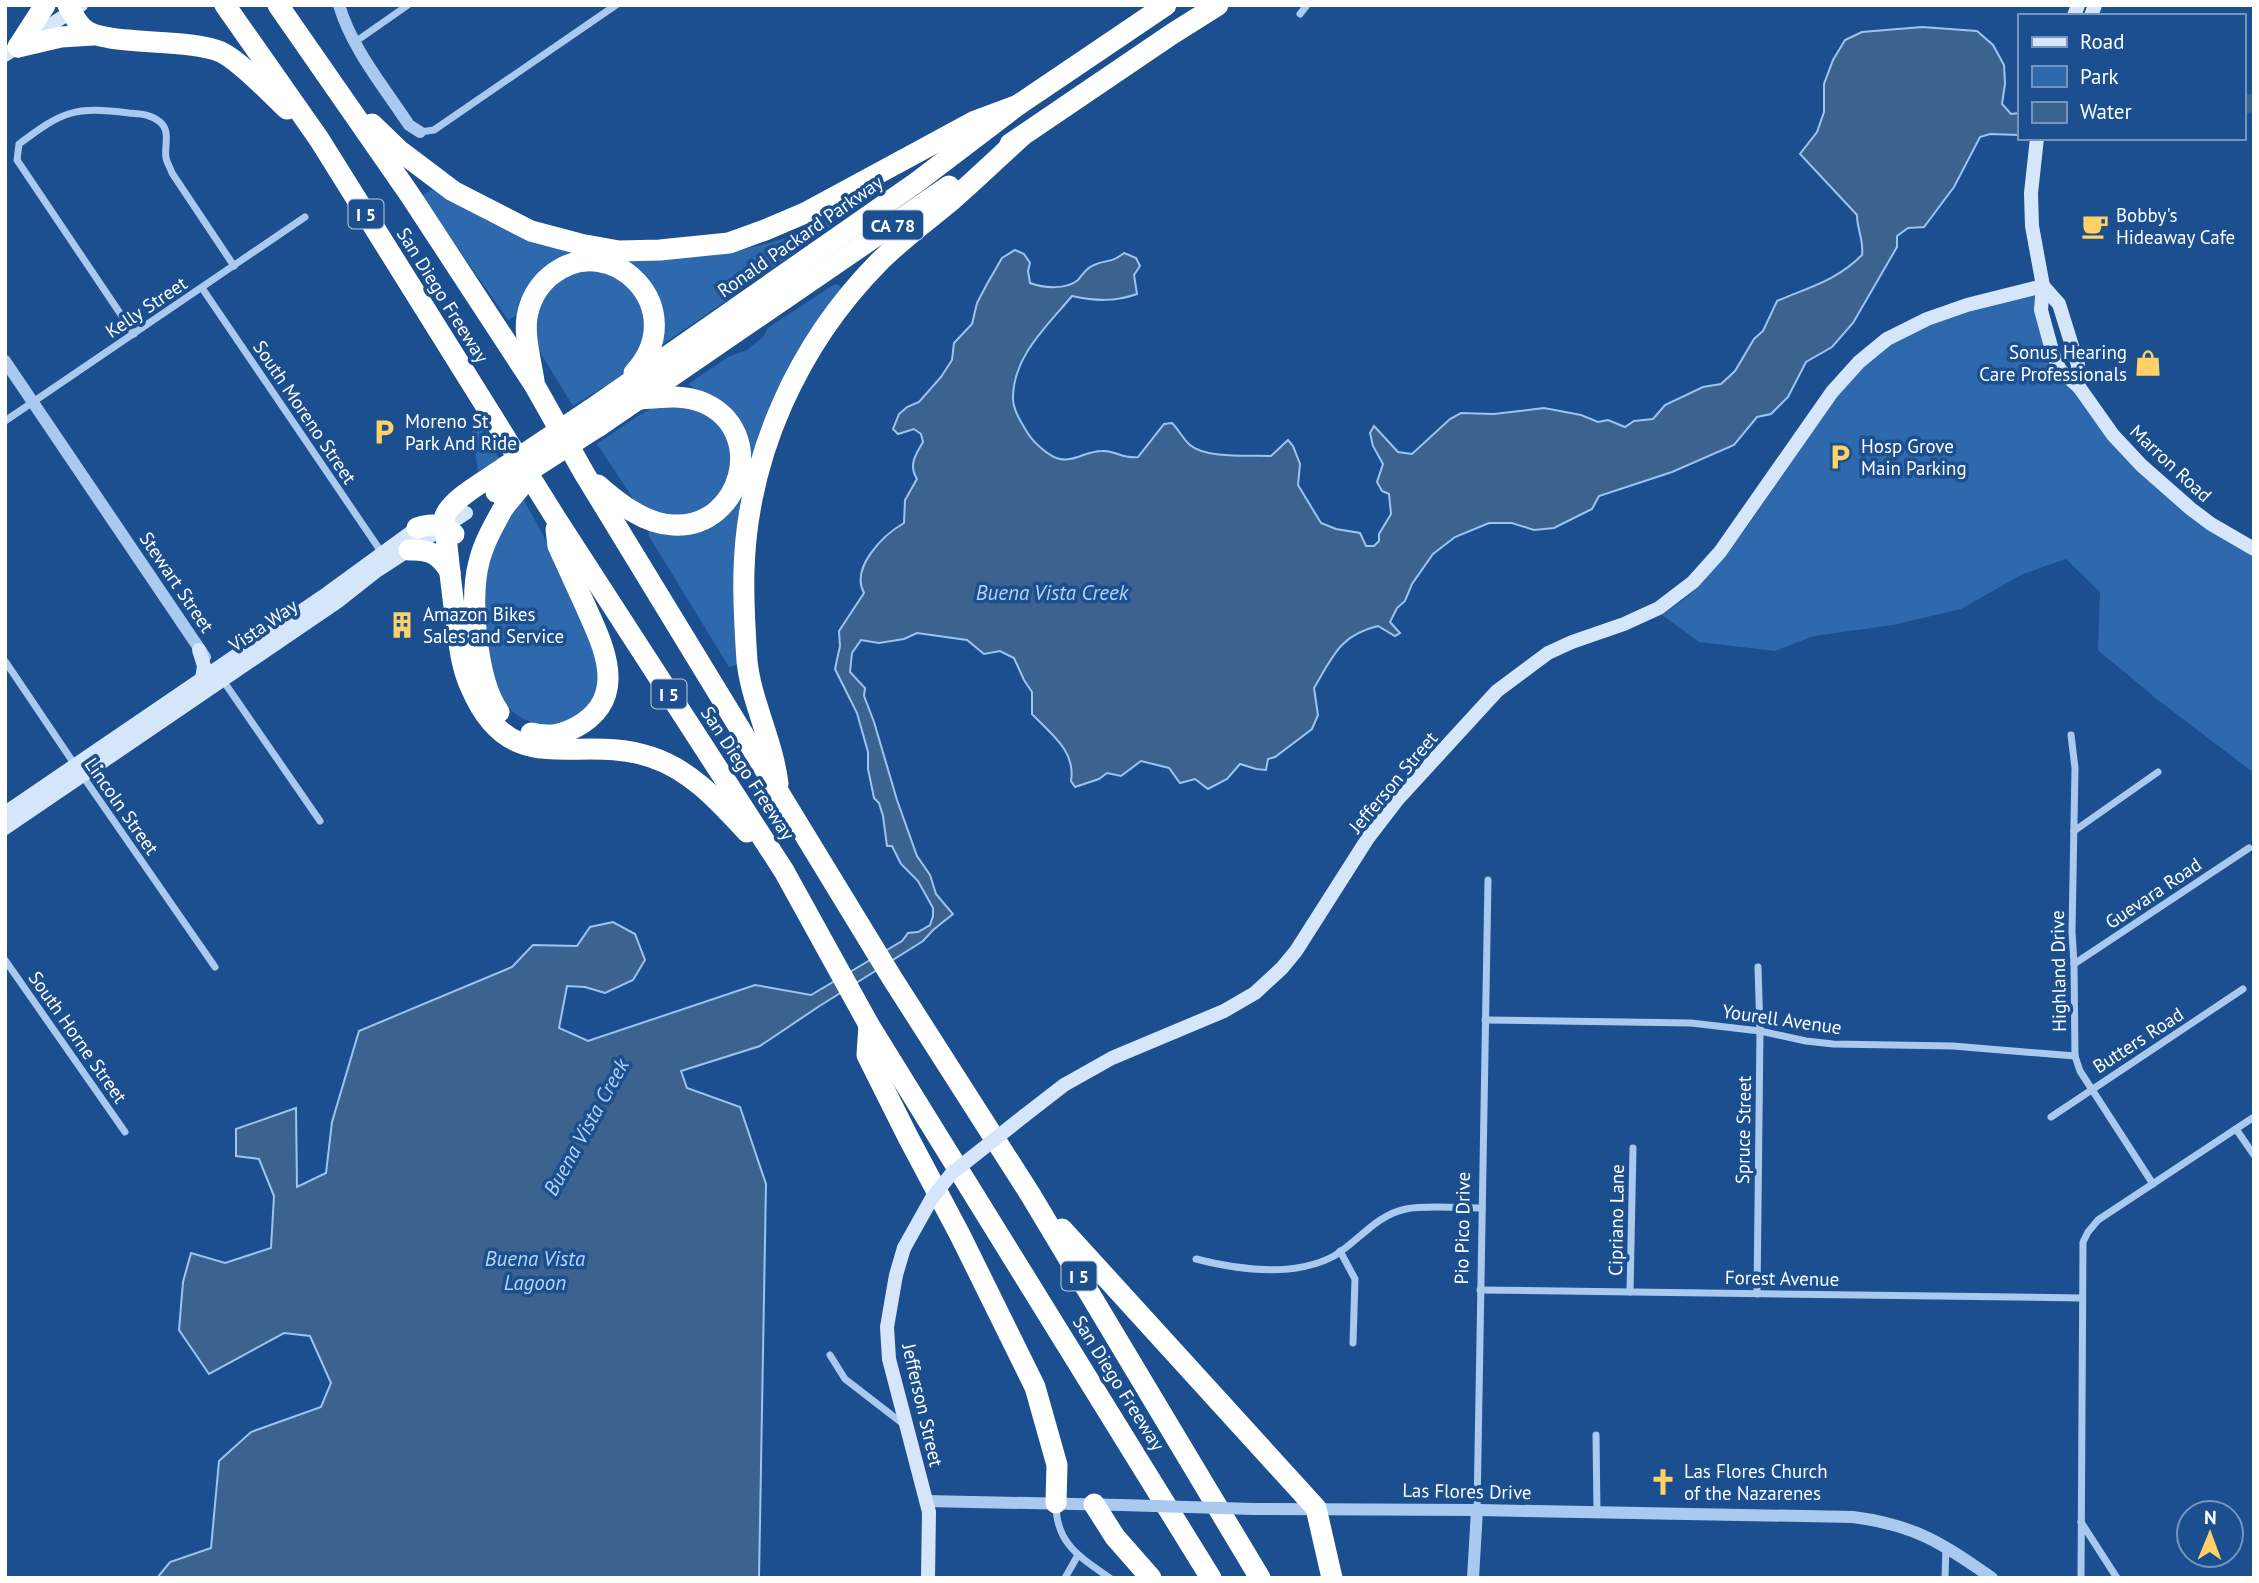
<svg xmlns="http://www.w3.org/2000/svg" width="2259" height="1583" font-family="'PT Sans',sans-serif">
  <style>
    .green { fill: #2e69ad }
    .water { fill: #3c6290; stroke: #9cc4f0; stroke-width: 2 }
    .lines { fill: none; stroke-linecap: round; stroke-linejoin: round }
    .river { stroke: #3c6290; stroke-width: 18 }
    .minor { stroke: #a9c9ee; stroke-width: 7 }
    .tertiary { stroke: #a9c9ee; stroke-width: 12 }
    .secondary { stroke: #d6e6fa; stroke-width: 14 }
    .motorway { stroke: #fff; stroke-width: 21 }
    .tertiary-bridge { stroke: #a9c9ee; stroke-width: 12 }
    .secondary-bridge { stroke: #d6e6fa; stroke-width: 14 }
    .motorway-bridge { stroke: #fff; stroke-width: 21 }
    .labels { text-anchor: middle; dominant-baseline: central; stroke-width: 7; stroke-linejoin: round; paint-order: stroke }
    .shield { fill: #1b4f8f; stroke: #bbcadd; stroke-width: 2 }
    .shield-label { font-size: 18px; font-weight: bold; fill: #fff }
    .poi-label { font-size: 19px; fill: #fff; stroke: #1b4f8f; text-anchor: start }
    .street-label { font-size: 19px; fill: #fff; stroke: #1b4f8f }
    .water-label { font-size: 21px; font-style: italic; fill: #b5d3f5; stroke: #1b4f8f }
  </style>
  <rect width="100%" height="100%" fill="#1b4f8f"/>
  <g class="green">
    <polygon points="434,188 485,220 516,234 571,249 571,257 519,314 508,320 421,196"/>
    <path d="M830,221L833,225L764,274C753,274 738,283 736,294L662,345L626,265L629,258C699,260 766,250 830,221Z"/>
    <polygon points="577,270 612,272 641,297 649,332 627,370 615,380 573,406 538,349 533,320 549,288"/>
    <polygon points="835,284 840,286 841,293 767,428 740,664 729,667 649,536 648,530 670,530 740,493 724,408 688,384 730,356 747,350 763,337 768,328"/>
    <path d="M2039,293L2064,371L2108,437L2254,553V773L2158,700L2098,650L2100,592L2066,559L2023,574L1961,609L1893,625L1814,636L1775,651L1699,642L1662,615C1674,606 1689,597 1699,585C1741,542 1772,489 1806,440C1825,412 1844,379 1872,358C1921,320 1980,306 2039,293Z"/>
    <path d="M667,403L703,409L726,432L735,467L714,507L673,519L639,504L634,500L597,444C619,430 641,410 667,403Z"/>
    <path d="M477,425L480,426C504,467 530,508 551,551C561,570 568,590 576,610C583,625 593,642 597,659C610,709 553,744 513,712C493,695 481,620 483,595C484,585 486,573 488,563C491,548 502,529 512,516L485,468L478,472L472,430L470,426Z"/>
  </g>
  <path class="water" d="M1922,27L1977,31L1993,45L2004,65L2005,84L2002,104L2011,114L2019,113V135L1990,134L1980,137L1954,187L1924,227L1908,228L1897,236V247L1853,323L1832,347L1806,362L1788,397L1771,414L1757,417L1734,445L1672,472L1599,496L1592,509L1554,528L1534,530L1512,523H1489L1455,537L1433,554L1412,584L1405,601L1397,608L1390,622L1400,633L1395,636L1378,626C1340,635 1333,656 1314,688L1318,715L1312,729L1275,757L1268,759L1266,770L1256,769L1240,764L1227,779L1208,789L1195,779L1180,783L1169,768L1141,761L1121,776L1107,773L1099,779L1075,787L1071,781C1076,751 1051,734 1032,714V692L1024,680L1014,658L1000,651L984,654L967,640L917,633L904,639L879,643L861,640L852,653L850,672L865,688L864,696L874,722L897,800L917,856L930,875L936,894L953,914L933,930L923,941L818,1007L760,1046L681,1071L687,1088L740,1107L766,1184L759,1578H157L170,1562L211,1548L219,1461L251,1432L321,1407L331,1383L310,1336L284,1333L209,1374L179,1330L183,1282L191,1253L225,1263L271,1248L274,1196L259,1159L236,1156V1129L296,1108L297,1187L326,1173L332,1122L359,1031L512,967L533,945L577,946L590,927L613,922L635,934L645,960L633,980L605,993L585,987L567,986L559,1028L588,1041L755,985L811,995L902,941L908,933L918,932L930,925L933,916V908L918,881L901,864L892,846H887L883,816L879,803L874,798L868,769V752L857,713L835,669L840,646L839,631L864,593C850,568 883,535 904,523L905,500L917,479C908,465 916,454 923,442L921,434L914,429L898,434L893,429L899,414L907,407L919,402L941,377L952,360L954,343L972,324L977,303L987,284L1002,258L1015,250L1024,254L1030,263L1028,271L1030,283C1043,288 1066,290 1078,280C1083,274 1086,268 1094,265C1107,259 1110,264 1124,253L1136,258L1140,266L1134,275L1137,294C1115,302 1095,301 1072,296C1048,325 1013,356 1013,398C1013,410 1021,422 1027,432C1033,442 1049,457 1060,459C1074,462 1086,451 1102,451C1115,450 1122,459 1138,457L1164,424L1172,423C1179,430 1183,439 1190,445C1206,459 1250,455 1271,456L1288,440L1293,446L1300,464L1298,485L1321,523L1336,529L1360,533L1366,546H1374L1379,541V534L1391,514L1389,494L1382,491L1377,482L1383,464L1373,446L1370,433L1374,426L1398,452L1412,454L1450,419L1461,413L1494,414L1544,408L1581,415L1598,422L1608,420L1625,427L1634,421L1653,419L1665,405L1703,387L1721,384L1735,371L1754,339L1763,331L1777,301C1809,287 1836,281 1862,255C1864,240 1857,230 1857,215L1800,154L1817,132L1824,112V84L1833,60L1845,40L1862,32Z"/>
  <g class="lines">
    <polyline class="river" points="2243,105 2254,102"/>
    <g class="minor">
      <polyline points="1300,14 1307,5"/>
      <polyline points="355,42 408,5"/>
      <polyline points="420,132 434,130 616,5"/>
      <polyline points="202,288 382,553"/>
      <path d="M134,334L17,160L19,144C63,111 74,106 129,113C140,114 151,114 160,122C171,131 164,146 166,158C167,163 171,169 172,173L234,266"/>
      <polyline points="5,421 305,217"/>
      <polyline points="5,661 75,765"/>
      <polyline points="222,679 320,821"/>
      <polyline points="2071,735 2075,768 2072,932 2074,964 2075,1056 2080,1071 2153,1184"/>
      <polyline points="82,775 215,967"/>
      <polyline points="2074,831 2158,772"/>
      <polyline points="5,960 125,1132"/>
      <polyline points="2074,964 2249,848"/>
      <polyline points="1485,1020 1691,1023 1760,1031 1806,1041 1833,1044 1953,1046 2075,1056"/>
      <polyline points="2051,1117 2243,989"/>
      <polyline points="2236,1129 2254,1155"/>
      <polyline points="1340,1251 1355,1279 1353,1343"/>
      <path d="M1196,1259C1239,1270 1293,1278 1334,1256C1359,1241 1376,1215 1406,1209C1424,1205 1462,1208 1482,1208"/>
      <polyline points="1480,1290 2082,1298"/>
      <polyline points="1630,1292 1633,1148"/>
      <polyline points="1757,1294 1760,1031 1758,967"/>
      <polyline points="830,1355 845,1379 902,1423"/>
      <polyline points="1596,1435 1597,1512"/>
      <path d="M1056,1504C1056,1544 1080,1557 1110,1578"/>
      <polyline points="1477,1510 1488,880"/>
      <polyline points="2081,1522 2117,1578"/>
      <polyline points="1065,1578 1078,1555"/>
      <polyline points="1945,1578 1946,1546"/>
      <polyline points="2081,1578 2083,1242 2088,1232 2098,1220 2254,1117"/>
    </g>
    <g class="tertiary">
      <path d="M339,5C352,49 384,87 409,125L420,132"/>
      <polyline points="5,361 205,657"/>
      <polyline points="926,1501 1121,1505"/>
      <path d="M1254,1509L1477,1510L1853,1517C1915,1525 1942,1543 1992,1578"/>
      <polyline points="1473,1578 1477,1510"/>
    </g>
    <g class="secondary">
      <polyline points="2074,16 2078,5"/>
      <polyline points="2091,16 2095,5"/>
      <polyline points="5,55 81,5"/>
      <polyline points="2037,138 2031,193 2032,226 2043,286 2041,310 2053,354 2060,370 2079,387 2113,435 2141,465 2191,509 2211,524 2254,549"/>
      <polyline points="2043,286 2059,304 2078,365 2079,387"/>
      <polyline points="199,650 204,666 202,679"/>
      <polyline points="5,813 328,593 424,523"/>
      <polyline points="5,828 337,602 375,572 466,513"/>
      <polyline points="1024,1116 1064,1085 1112,1058 1224,1011 1255,993 1282,968 1296,951 1368,838 1398,799 1497,691 1548,653 1572,642 1624,624 1659,608 1693,582 1720,552 1832,392 1859,362 1887,339 1927,319 1967,305 2043,286"/>
      <polyline points="904,1248 896,1275 887,1327 889,1359 929,1512 928,1578"/>
    </g>
    <g class="motorway">
      <path d="M68,5C72,12 76,22 83,28C103,47 186,37 221,52C240,61 271,94 287,109"/>
      <polyline points="225,5 319,139 555,517 784,871 869,1025 1211,1578"/>
      <polyline points="278,5 410,195 535,386 584,473 892,978 1030,1194 1260,1578"/>
      <polyline points="18,47 61,37 93,35"/>
      <polyline points="18,47 45,5"/>
      <polyline points="372,124 400,151 453,191 531,231 580,244 619,251 660,250 729,243 765,230 805,213 975,121 1018,105"/>
      <polyline points="1010,144 1172,34 1218,5"/>
      <path d="M534,381C531,361 524,337 527,317C530,300 537,287 550,276C611,226 693,310 634,373"/>
      <polyline points="590,410 917,182 1018,105 1166,5"/>
      <polyline points="599,426 949,186"/>
      <path d="M505,467C489,479 448,500 444,519C448,553 451,587 456,621C459,643 461,667 471,688C512,783 577,732 651,757C691,770 719,802 747,832"/>
      <path d="M598,485C618,503 645,524 673,525C742,529 768,431 704,403C684,394 662,397 641,399"/>
      <path d="M417,528C431,523 443,524 454,534"/>
      <path d="M409,550C429,549 440,554 450,572"/>
      <path d="M499,712C477,681 469,599 479,562C484,542 494,525 504,507"/>
      <path d="M531,733C551,738 566,734 583,723C628,693 602,643 585,605C576,585 567,566 558,546L556,529"/>
      <path d="M778,784C773,741 751,701 747,661C745,631 743,601 744,571C747,456 798,344 879,262C901,240 927,221 951,201C975,180 998,158 1022,136"/>
      <polyline points="869,1025 867,1055 908,1137 960,1235 1035,1387 1057,1465 1056,1503"/>
      <polyline points="1062,1229 1316,1508 1332,1578"/>
      <polyline points="1094,1504 1115,1537 1151,1578"/>
    </g>
    <polyline class="tertiary-bridge" points="1121,1505 1254,1509"/>
    <polyline class="secondary-bridge" points="904,1248 932,1198 952,1173 1024,1116"/>
    <g class="motorway-bridge">
      <polyline points="505,467 590,410"/>
      <polyline points="496,492 599,426"/>
      <polyline points="504,507 527,479"/>
    </g>
  </g>
  <defs>
    <symbol id="cafe-bare" viewBox="-9 -9 18 18"><path d="M-5.5-4.5H6V0H3Q3 3.5 0 3.5H-2.5Q-5.5 3.5-5.5 0ZM3-3.2v2h1.7v-2ZM-6 4.5H4V6H-6Z" fill="#ffd166" stroke="#1b4f8f" stroke-width="2.5" paint-order="stroke"/></symbol>
    <symbol id="shop-bare" viewBox="-9 -9 18 18"><path d="M-5-2.5h2.3a2.7 3.5 0 0 1 5.4 0H5L5.5 6h-11ZM-1.5-2.5h3a1.5 2.3 0 0 0-3 0Z" fill="#ffd166" stroke="#1b4f8f" stroke-width="2.5" paint-order="stroke"/></symbol>
    <symbol id="parking-bare" viewBox="-9 -9 18 18"><path d="M-3.5-5.5H1a3.5 3.5 0 0 1 0 7H-1V5.5H-3.5ZM-1-3.4V-.6H.8a1.4 1.4 0 0 0 0-2.8Z" fill="#ffd166" stroke="#1b4f8f" stroke-width="2.5" paint-order="stroke"/></symbol>
    <symbol id="building-bare" viewBox="-9 -9 18 18"><path d="M-4-6H4V6H1V3H-1V6H-4ZM-2.5-4.3h1.7v1.8h-1.7ZM.8-4.3h1.7v1.8H.8ZM-2.5-1h1.7V.8h-1.7ZM.8-1h1.7V.8H.8Z" fill="#ffd166" stroke="#1b4f8f" stroke-width="2.5" paint-order="stroke"/></symbol>
    <symbol id="church-bare" viewBox="-9 -9 18 18"><path d="M-1.2-6h2.4v3.5h3.3v2.4h-3.3V6h-2.4V-.1h-3.3v-2.4h3.3Z" fill="#ffd166" stroke="#1b4f8f" stroke-width="2.5" paint-order="stroke"/></symbol>
  </defs>
  <g fill-rule="evenodd">
    <use href="#cafe-bare" x="2076" y="207" width="38" height="38"/>
    <use href="#shop-bare" x="2129" y="344" width="38" height="38"/>
    <use href="#parking-bare" x="365" y="413" width="38" height="38"/>
    <use href="#parking-bare" x="1821" y="438" width="38" height="38"/>
    <use href="#building-bare" x="383" y="606" width="38" height="38"/>
    <use href="#church-bare" x="1644" y="1463" width="38" height="38"/>
  </g>
  <g class="labels">
    <g class="shield">
      <rect x="348.5" y="199.5" width="35" height="29" rx="5"/>
      <rect x="863" y="210.5" width="60" height="29" rx="5"/>
      <rect x="651.5" y="679.5" width="35" height="29" rx="5"/>
      <rect x="1061.5" y="1261.5" width="35" height="29" rx="5"/>
    </g>
    <g class="shield-label">
      <text x="366" y="214">I 5</text>
      <text x="893" y="225">CA 78</text>
      <text x="669" y="694">I 5</text>
      <text x="1079" y="1276">I 5</text>
    </g>
    <g class="poi-label">
      <text x="2116" y="215">Bobby's<tspan x="2116" dy="22">Hideaway Cafe</tspan></text>
      <text x="2127" y="352" text-anchor="end">Sonus Hearing<tspan x="2127" dy="22">Care Professionals</tspan></text>
      <text x="405" y="421">Moreno St<tspan x="405" dy="22">Park And Ride</tspan></text>
      <text x="1861" y="446">Hosp Grove<tspan x="1861" dy="22">Main Parking</tspan></text>
      <text x="423" y="614">Amazon Bikes<tspan x="423" dy="22">Sales and Service</tspan></text>
      <text x="1684" y="1471">Las Flores Church<tspan x="1684" dy="22">of the Nazarenes</tspan></text>
    </g>
    <g class="street-label">
      <text transform="translate(800 236) rotate(-35)">Ronald Packard Parkway</text>
      <text transform="translate(443 295) rotate(58)">San Diego Freeway</text>
      <text transform="translate(146 307) rotate(-34)">Kelly Street</text>
      <text transform="translate(305 412) rotate(56)">South Moreno Street</text>
      <text transform="translate(2171 463) rotate(43)">Marron Road</text>
      <text transform="translate(177 582) rotate(56)">Stewart Street</text>
      <text transform="translate(263 625) rotate(-34)">Vista Way</text>
      <text transform="translate(748 773) rotate(57)">San Diego Freeway</text>
      <text transform="translate(1393 782) rotate(-50)">Jefferson Street</text>
      <text transform="translate(122 806) rotate(55)">Lincoln Street</text>
      <text transform="translate(2153 893) rotate(-34)">Guevara Road</text>
      <text transform="translate(2058 971) rotate(-91)">Highland Drive</text>
      <text transform="translate(1782 1019) rotate(8)">Yourell Avenue</text>
      <text transform="translate(78 1037) rotate(55)">South Horne Street</text>
      <text transform="translate(2138 1040) rotate(-33)">Butters Road</text>
      <text transform="translate(1743 1130) rotate(-89)">Spruce Street</text>
      <text transform="translate(1616 1220) rotate(-89)">Cipriano Lane</text>
      <text transform="translate(1462 1228) rotate(-89)">Pio Pico Drive</text>
      <text transform="translate(1782 1278) rotate(1)">Forest Avenue</text>
      <text transform="translate(1119 1383) rotate(58)">San Diego Freeway</text>
      <text transform="translate(923 1405) rotate(77)">Jefferson Street</text>
      <text transform="translate(1467 1491) rotate(1)">Las Flores Drive</text>
    </g>
    <g class="water-label">
      <text x="1052" y="592">Buena Vista Creek</text>
      <text transform="translate(586 1127) rotate(-61)">Buena Vista Creek</text>
      <text x="535" y="1258">Buena Vista<tspan x="535" dy="24">Lagoon</tspan></text>
    </g>
  </g>
  <rect width="2259" height="1583" fill="none" stroke="#ffffff" stroke-width="14"/>
  <rect x="2018" y="14" width="228" height="126" fill="#1b4f8f" stroke="#7695bc" stroke-width="2"/>
  <rect x="2032" y="37" width="35" height="10" fill="#d6e6fa" stroke="#7695bc" stroke-width="2"/>
  <text x="2080" y="49" font-size="21" fill="#ffffff">Road</text>
  <rect x="2032" y="66" width="35" height="21" fill="#2e69ad" stroke="#7695bc" stroke-width="2"/>
  <text x="2080" y="84" font-size="21" fill="#ffffff">Park</text>
  <rect x="2032" y="102" width="35" height="21" fill="#3c6290" stroke="#7695bc" stroke-width="2"/>
  <text x="2080" y="119" font-size="21" fill="#ffffff">Water</text>
  <g transform="translate(2210 1534) rotate(1)"><circle r="33" fill="#1b4f8f" stroke="#7695bc" stroke-width="2"/>
  <path d="M0-5L12 26L0 18L-12 26Z" fill="#ffd166"/>
  <text y="-10" font-size="19" font-weight="bold" text-anchor="middle" fill="#ffffff">N</text>
  </g>
</svg>
